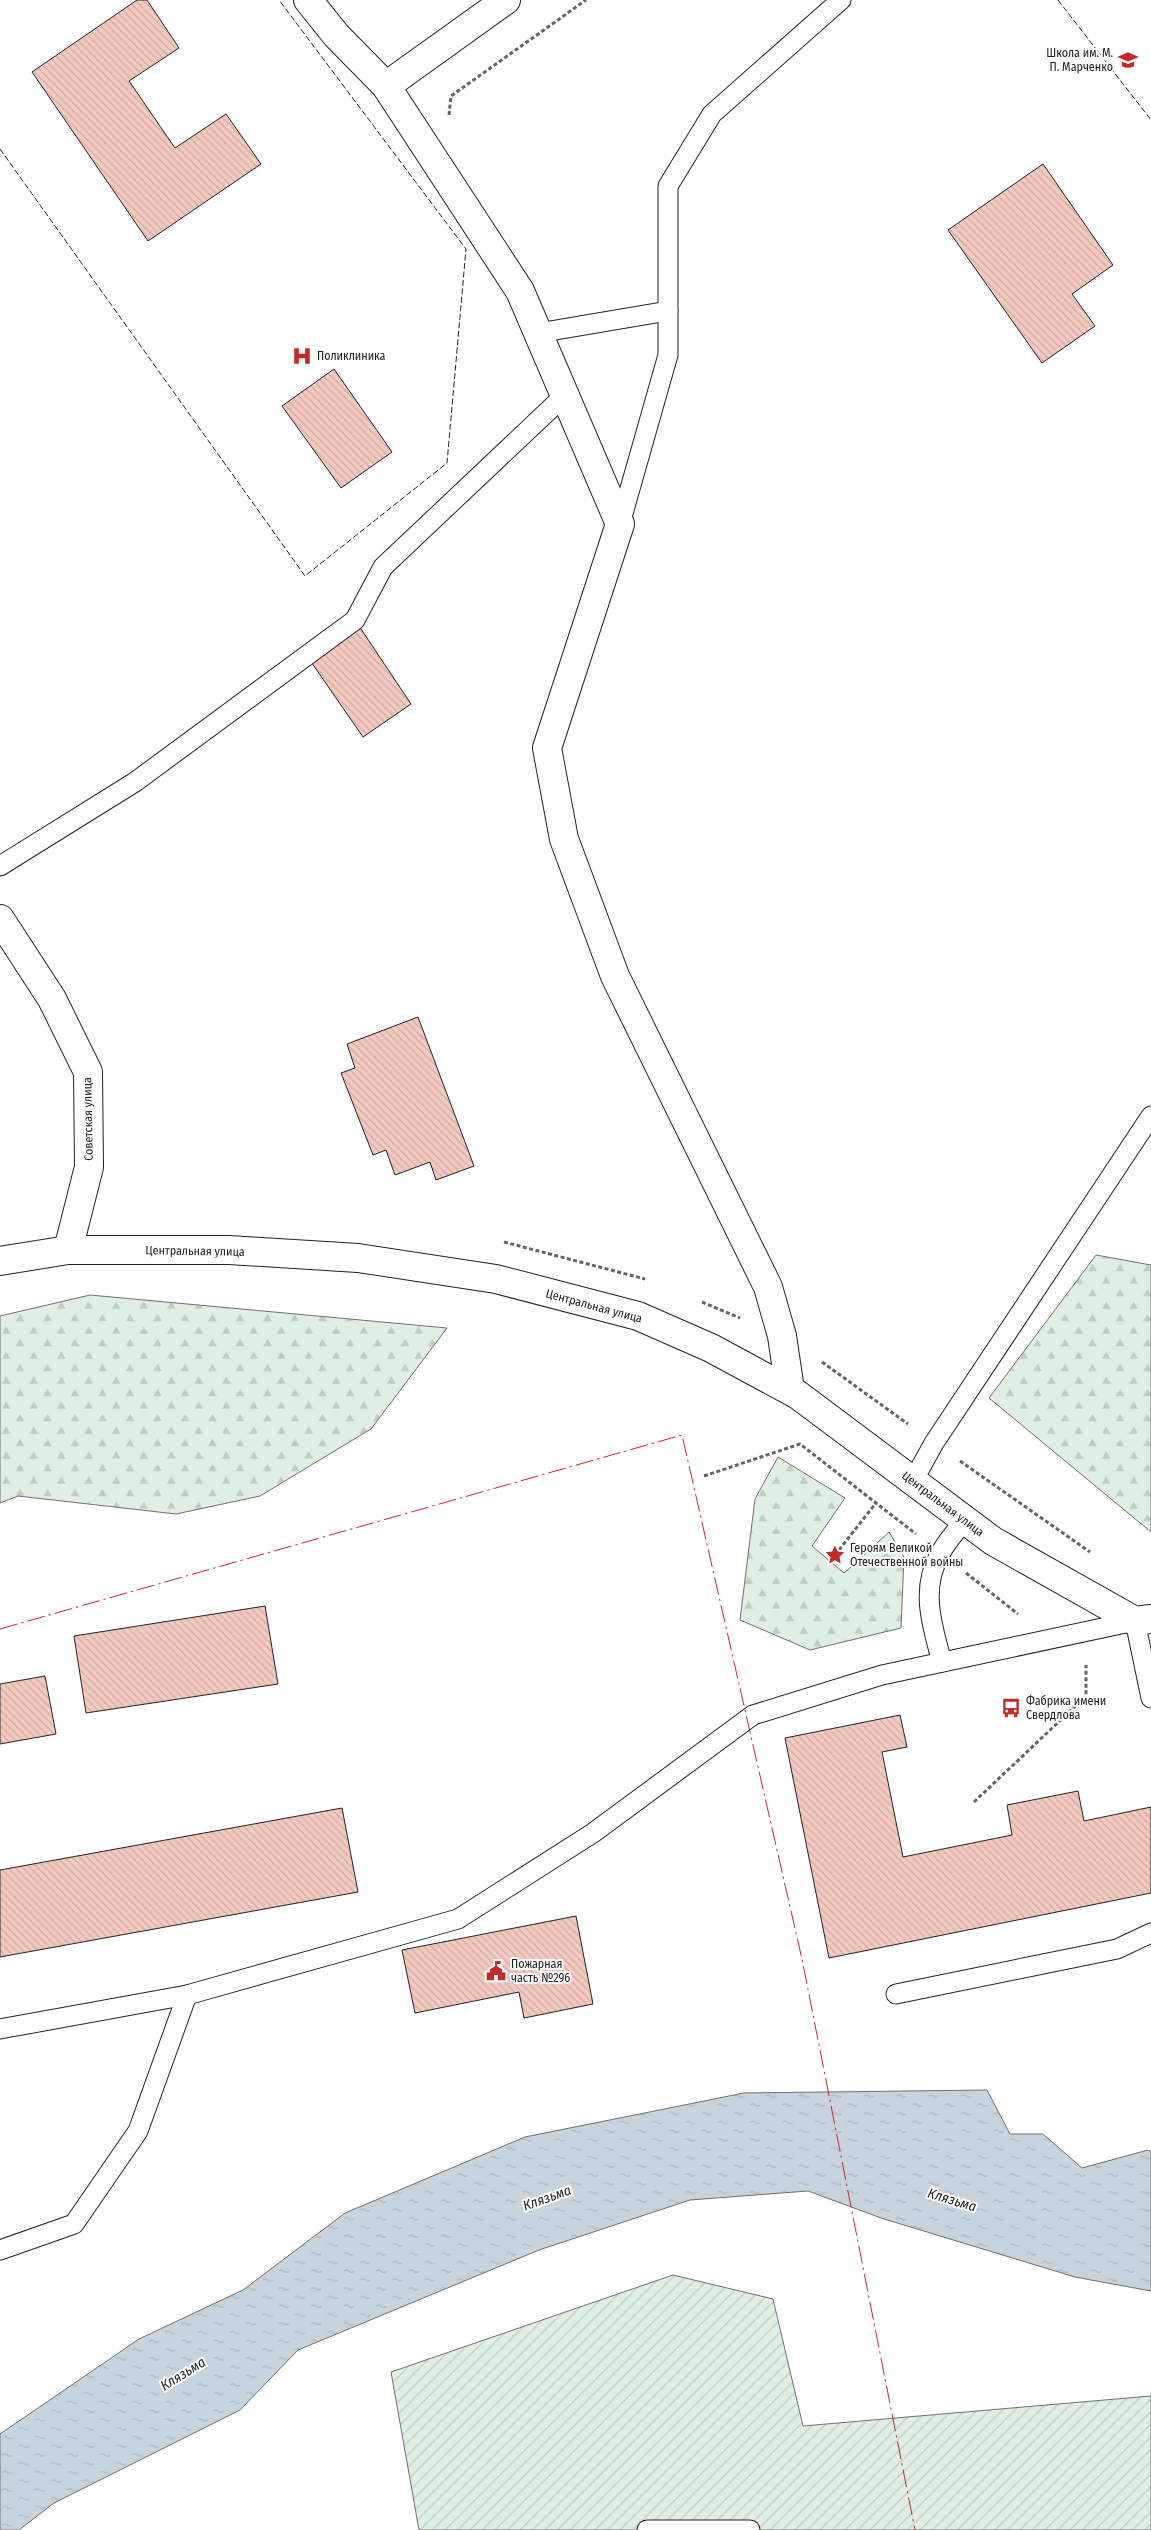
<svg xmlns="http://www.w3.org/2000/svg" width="1151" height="2530" font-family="'Fira Sans Condensed',sans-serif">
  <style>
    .forest { fill: url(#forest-firs); stroke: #6f6f6f }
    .garden { fill: url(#garden-furrows); stroke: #6f6f6f }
    .water { fill: url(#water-ripples); stroke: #6f6f6f }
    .building { fill: url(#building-back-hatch); stroke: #222 }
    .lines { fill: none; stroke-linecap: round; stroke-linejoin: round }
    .lane-casing { stroke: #222; stroke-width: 21 }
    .street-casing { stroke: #222; stroke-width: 30 }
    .secondary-casing { stroke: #222; stroke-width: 30 }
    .path { stroke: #646464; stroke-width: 3; stroke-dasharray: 4 2.5; stroke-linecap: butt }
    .lane { stroke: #fff; stroke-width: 19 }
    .street { stroke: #fff; stroke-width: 28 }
    .secondary { stroke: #fff; stroke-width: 28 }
    .fence { stroke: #222; stroke-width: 1; stroke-dasharray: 6 2.5; stroke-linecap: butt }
    .power { stroke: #c62828; stroke-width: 1; stroke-dasharray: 18 4 2.5 4; stroke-linecap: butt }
    .labels { text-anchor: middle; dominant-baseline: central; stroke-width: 4; stroke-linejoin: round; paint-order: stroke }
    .poi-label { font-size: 12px; fill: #222; stroke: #fff; text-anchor: start }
    .street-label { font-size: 12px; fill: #222; stroke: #fff }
    .water-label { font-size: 14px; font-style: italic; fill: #222; stroke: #fff }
  </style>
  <defs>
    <pattern id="forest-firs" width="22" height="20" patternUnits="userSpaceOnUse" patternTransform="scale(1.25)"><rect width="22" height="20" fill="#e0efe3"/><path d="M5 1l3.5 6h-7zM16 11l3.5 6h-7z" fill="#c0cdc2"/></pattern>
    <pattern id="garden-furrows" width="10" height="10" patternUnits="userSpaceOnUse" patternTransform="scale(1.25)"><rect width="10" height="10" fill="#e0efe3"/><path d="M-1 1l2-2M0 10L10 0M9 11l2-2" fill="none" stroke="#c0cdc2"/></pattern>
    <pattern id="water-ripples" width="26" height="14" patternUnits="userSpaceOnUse" patternTransform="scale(1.25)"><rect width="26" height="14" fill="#c7d3dd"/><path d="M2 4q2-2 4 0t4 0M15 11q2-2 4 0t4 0" fill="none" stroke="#abb5bd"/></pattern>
    <pattern id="building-back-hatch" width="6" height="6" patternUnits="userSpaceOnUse" patternTransform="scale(1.25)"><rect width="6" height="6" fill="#f3c9c0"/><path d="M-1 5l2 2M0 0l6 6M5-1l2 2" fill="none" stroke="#d0aca5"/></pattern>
  </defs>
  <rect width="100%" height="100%" fill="#fff"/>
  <g class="forest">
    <polygon points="1096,1255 1151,1265 1151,1532 989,1398"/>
    <polygon points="90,1295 447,1328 371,1429 260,1496 176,1514 18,1496 0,1503 0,1316"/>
    <polygon points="778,1457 845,1498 812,1546 844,1573 889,1532 904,1557 901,1628 810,1650 740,1620 755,1499"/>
  </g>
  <polygon class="garden" points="673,2275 773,2299 803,2426 1151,2396 1151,2530 419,2530 391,2372"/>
  <polygon class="water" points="987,2090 1010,2134 1043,2134 1082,2168 1148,2150 1151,2152 1151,2291 1075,2277 881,2218 808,2191 690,2200 539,2250 298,2350 240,2410 54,2503 19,2530 0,2530 0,2434 139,2339 243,2290 345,2213 525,2137 744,2093"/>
  <g class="building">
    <polygon points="137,0 147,0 179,48 129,81 175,148 226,114 261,164 148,241 32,72"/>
    <polygon points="1043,164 1113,265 1072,294 1095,326 1042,363 948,230"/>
    <polygon points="334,369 392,452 341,488 282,406"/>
    <polygon points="357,623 411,704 363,737 307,656"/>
    <polygon points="418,1017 474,1166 436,1180 430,1162 395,1175 386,1150 373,1155 341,1073 355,1068 347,1044"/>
    <polygon points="265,1606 278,1684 86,1713 74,1636"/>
    <polygon points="45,1676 56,1734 0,1744 0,1684"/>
    <polygon points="900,1715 907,1747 882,1752 903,1857 1012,1835 1007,1805 1078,1791 1084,1821 1151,1807 1151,1893 829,1958 785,1738"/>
    <polygon points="342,1808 358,1892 0,1957 0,1870"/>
    <polygon points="576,1916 593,2004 524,2018 519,1992 415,2013 402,1950"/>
  </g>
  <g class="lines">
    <defs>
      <g id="lane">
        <polyline points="538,333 668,311"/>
        <polyline points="620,524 668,355 668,186 712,114 841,0"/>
        <polyline points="0,866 135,782 355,620 383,567 565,395"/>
        <polyline points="913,1481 934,1443 1151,1116"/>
        <path d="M942,1662C932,1626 920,1589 940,1554C946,1542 956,1531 965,1520"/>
        <polyline points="896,1994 1117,1949 1151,1933"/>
        <polyline points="0,2029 187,1995 458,1919 593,1833 753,1715 882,1675 1135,1621 1151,1698"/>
        <polyline points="0,2250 74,2224 138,2131 187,1995"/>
        <polyline points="647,2530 750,2530"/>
      </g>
      <g id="street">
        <polyline points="308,0 336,35 386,86 520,291 620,524 547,748 564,839 615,976 768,1287 782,1336 790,1390"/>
        <polyline points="0,919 52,999 88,1072 89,1167 68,1250"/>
      </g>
      <g id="secondary">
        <polyline points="386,86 506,0"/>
        <polyline points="0,1261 68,1250 229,1250 358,1258 496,1279 638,1316 711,1348 798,1395 993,1541 1135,1621 1151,1619"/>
      </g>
    </defs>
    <use href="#lane" class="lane-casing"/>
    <use href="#street" class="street-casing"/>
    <use href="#secondary" class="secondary-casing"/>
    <g class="path">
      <polyline points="449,115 451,96 586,0"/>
      <polyline points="504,1242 645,1279"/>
      <polyline points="702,1302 740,1318"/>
      <polyline points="822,1362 908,1424"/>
      <polyline points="960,1461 1090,1552"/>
      <polyline points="704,1476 800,1444 916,1534"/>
      <polyline points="835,1555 876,1503"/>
      <polyline points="966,1573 1018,1614"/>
      <polyline points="974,1802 1086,1696 1086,1665"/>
    </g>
    <use href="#lane" class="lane"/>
    <use href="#street" class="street"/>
    <use href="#secondary" class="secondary"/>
    <g class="fence">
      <polyline points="1058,0 1151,120"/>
      <polyline points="0,149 305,576 447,463 466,249 279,0"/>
    </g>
    <polyline class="power" points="0,1629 682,1435 802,1959 915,2530"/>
  </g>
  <defs>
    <symbol id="school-bare" viewBox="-9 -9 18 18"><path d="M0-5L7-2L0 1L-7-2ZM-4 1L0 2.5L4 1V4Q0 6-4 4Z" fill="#c62828" stroke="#fff" stroke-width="2.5" paint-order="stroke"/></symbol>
    <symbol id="hospital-bare" viewBox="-9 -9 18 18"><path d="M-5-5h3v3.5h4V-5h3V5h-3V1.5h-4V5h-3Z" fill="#c62828" stroke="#fff" stroke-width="2.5" paint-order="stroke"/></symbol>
    <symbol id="sight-bare" viewBox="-9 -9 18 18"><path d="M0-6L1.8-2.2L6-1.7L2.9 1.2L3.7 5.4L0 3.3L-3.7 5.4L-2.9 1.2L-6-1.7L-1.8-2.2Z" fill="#c62828" stroke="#fff" stroke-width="2.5" paint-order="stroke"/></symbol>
    <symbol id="bus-bare" viewBox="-9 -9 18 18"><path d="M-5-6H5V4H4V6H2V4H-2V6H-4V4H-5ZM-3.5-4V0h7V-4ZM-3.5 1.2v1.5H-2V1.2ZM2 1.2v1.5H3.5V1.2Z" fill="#c62828" stroke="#fff" stroke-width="2.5" paint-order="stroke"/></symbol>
    <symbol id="civic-bare" viewBox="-9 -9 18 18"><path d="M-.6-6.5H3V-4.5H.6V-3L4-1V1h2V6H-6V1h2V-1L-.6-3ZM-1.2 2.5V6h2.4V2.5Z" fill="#c62828" stroke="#fff" stroke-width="2.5" paint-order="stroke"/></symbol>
  </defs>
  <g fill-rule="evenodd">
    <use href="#school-bare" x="1114" y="46" width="28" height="28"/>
    <use href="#hospital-bare" x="288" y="342" width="28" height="28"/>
    <use href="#sight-bare" x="821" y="1541" width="28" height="28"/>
    <use href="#bus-bare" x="997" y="1694" width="28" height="28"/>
    <use href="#civic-bare" x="482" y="1957" width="28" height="28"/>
  </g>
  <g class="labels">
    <g class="poi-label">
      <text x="1113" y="53" text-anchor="end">Школа им. М.<tspan x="1113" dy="14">П. Марченко</tspan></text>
      <text x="317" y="356">Поликлиника</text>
      <text x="850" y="1548">Героям Великой<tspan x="850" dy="14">Отечественной войны</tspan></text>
      <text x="1026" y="1701">Фабрика имени<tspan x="1026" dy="14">Свердлова</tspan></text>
      <text x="511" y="1964">Пожарная<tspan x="511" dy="14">часть №296</tspan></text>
    </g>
    <g class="street-label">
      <text transform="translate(88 1119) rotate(-91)">Советская улица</text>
      <text transform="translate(195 1251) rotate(1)">Центральная улица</text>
      <text transform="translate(594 1306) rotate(15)">Центральная улица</text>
      <text transform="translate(943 1504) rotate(37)">Центральная улица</text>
    </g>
    <g class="water-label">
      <text transform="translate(547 2198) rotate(-20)">Клязьма</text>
      <text transform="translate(952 2200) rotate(17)">Клязьма</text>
      <text transform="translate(183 2374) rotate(-32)">Клязьма</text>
    </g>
  </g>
</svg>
